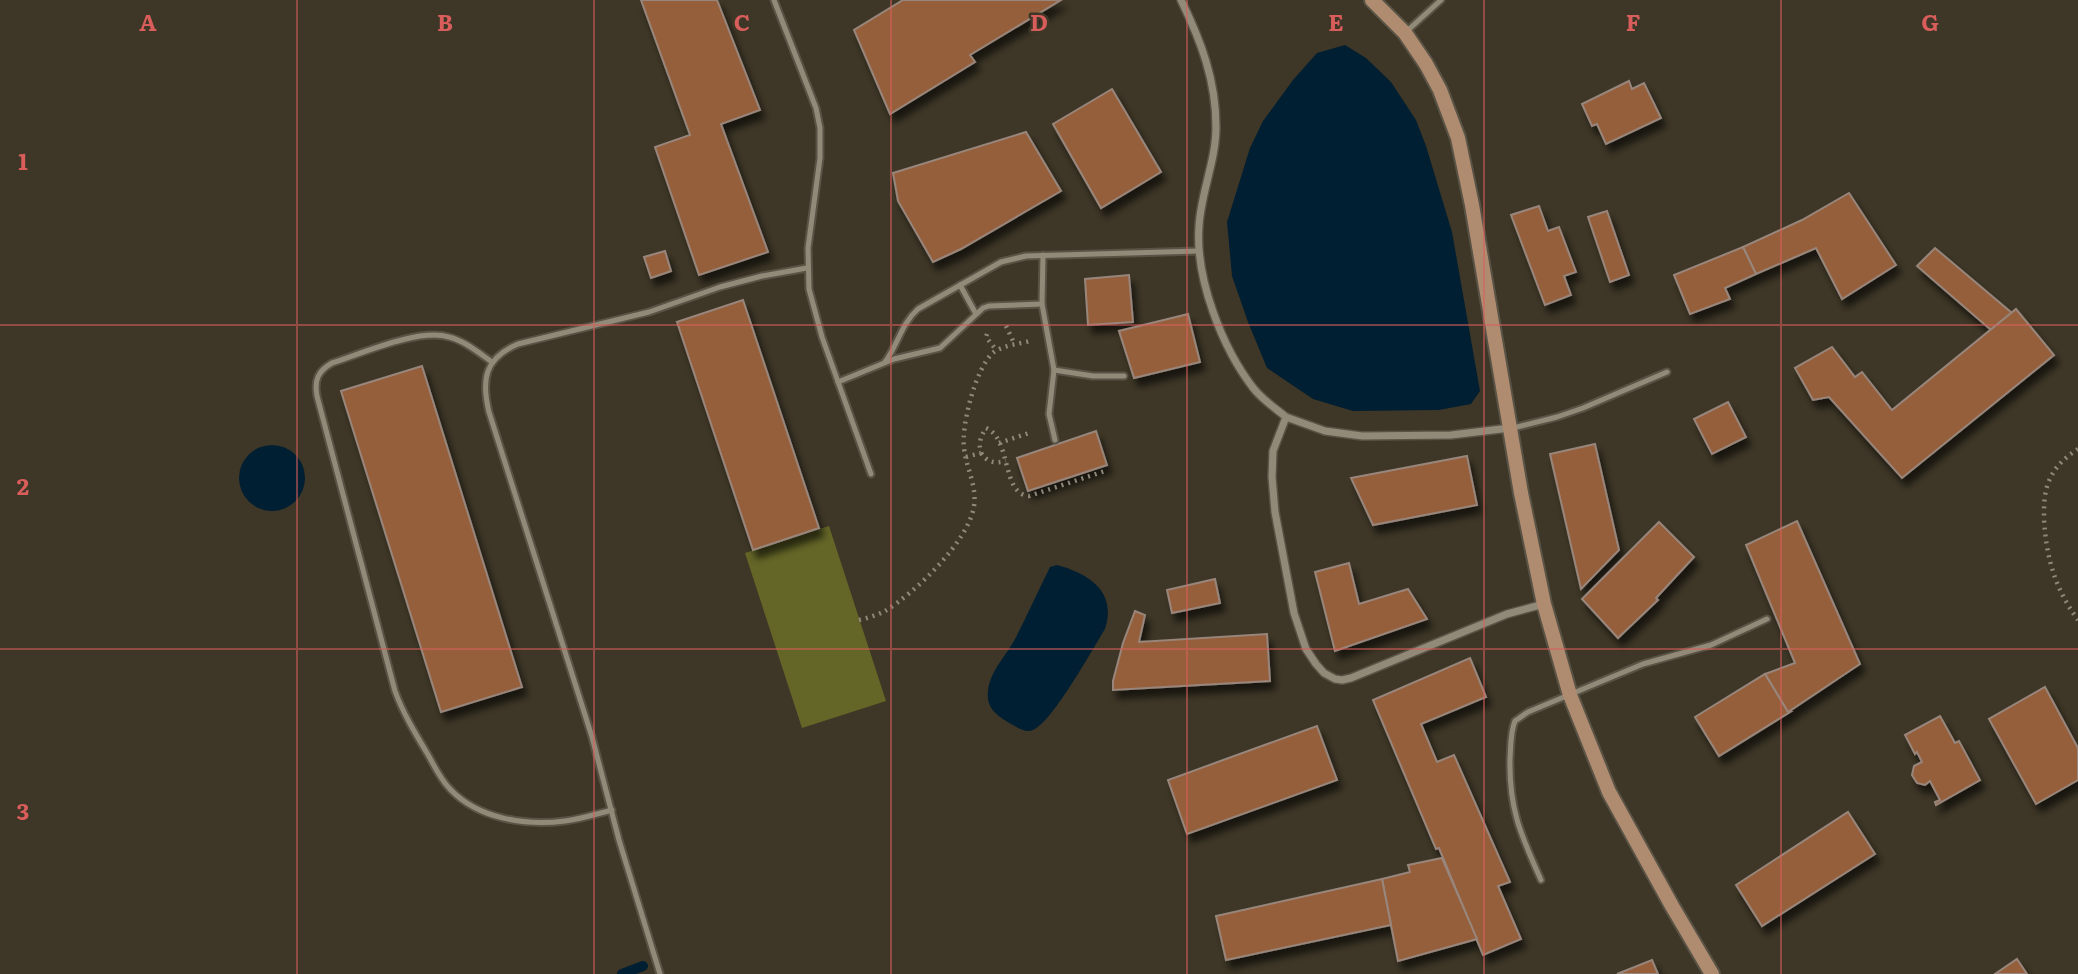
<svg xmlns="http://www.w3.org/2000/svg" width="2078" height="974" font-family="Literata,serif">
  <style>
    .green { fill: #646627 }
    .water { fill: #001f32 }
    .lines { fill: none; stroke-linecap: round; stroke-linejoin: round }
    .stream { stroke: #001f32; stroke-width: 10 }
    .building { fill: #965e3b; stroke: #98867b; stroke-width: 2; filter: url(#shadow) }
    .lane-casing { stroke: #595346; stroke-width: 9 }
    .street-casing { stroke: #595346; stroke-width: 10 }
    .secondary-casing { stroke: #595346; stroke-width: 18 }
    .path { stroke: #8e887b; stroke-width: 4.5; stroke-dasharray: 2 5; stroke-linecap: butt }
    .lane { stroke: #928a78; stroke-width: 5 }
    .street { stroke: #928a78; stroke-width: 7 }
    .secondary { stroke: #af8b70; stroke-width: 14 }
    .grid { fill: none; stroke: #d95e5b; stroke-width: 2; stroke-opacity: 0.55 }
    .grid-label { font-size: 23px; text-anchor: middle; font-weight: bold; fill: #d95e5b; stroke: #3e3727; stroke-width: 5; stroke-linejoin: round; paint-order: stroke }
  </style>
  <defs>
    <filter id="shadow"><feDropShadow dx="4.5" dy="8" stdDeviation="3.5" flood-color="#0009"/></filter>
  </defs>
  <rect width="100%" height="100%" fill="#3e3727"/>
  <polygon class="green" points="829,526 886,701 802,728 745,553"/>
  <g class="water">
    <polygon points="1345,45 1366,58 1391,82 1416,120 1426,146 1452,232 1480,391 1471,404 1439,410 1353,411 1313,399 1267,368 1248,322 1232,276 1227,222 1250,148 1263,121 1293,80 1317,53"/>
    <circle cx="272" cy="478" r="33"/>
    <path d="M1057,565C1090,574 1117,592 1105,629C1093,648 1049,729 1030,731C1022,732 1012,724 1006,721C994,713 986,706 988,691C990,671 1006,656 1015,639C1027,616 1038,591 1050,567Z"/>
  </g>
  <g class="lines">
    <polyline class="stream" points="622,974 643,966"/>
  </g>
  <g class="building">
    <polygon points="641,0 717,0 760,110 721,124 768,252 699,275 655,147 690,135"/>
    <polygon points="903,0 1061,0 970,55 975,62 890,114 854,30"/>
    <polygon points="1629,81 1632,89 1644,83 1661,118 1606,144 1597,124 1592,126 1582,104"/>
    <polygon points="1112,89 1161,172 1101,208 1053,124"/>
    <polygon points="1026,132 1061,191 961,249 933,262 898,201 893,173"/>
    <polygon points="1849,193 1896,265 1842,299 1816,248 1756,274 1743,247 1802,220"/>
    <polygon points="1539,206 1548,231 1559,227 1576,272 1564,276 1571,295 1545,305 1511,215"/>
    <polygon points="1607,211 1629,275 1610,282 1588,217"/>
    <polygon points="1743,247 1756,274 1725,288 1730,299 1690,314 1674,275"/>
    <polygon points="1935,248 2012,313 1991,330 1917,266"/>
    <polygon points="665,251 671,271 651,278 644,257"/>
    <polygon points="1129,275 1133,322 1088,325 1085,279"/>
    <polygon points="743,300 819,528 753,550 677,322"/>
    <polygon points="2016,309 2054,355 1902,478 1829,397 1813,400 1795,368 1832,347 1855,377 1862,372 1892,410"/>
    <polygon points="1188,314 1200,362 1134,378 1119,331"/>
    <polygon points="422,366 522,687 441,712 341,391"/>
    <polygon points="1728,402 1746,437 1712,454 1694,419"/>
    <polygon points="1096,431 1107,465 1028,491 1017,458"/>
    <polygon points="1595,444 1619,550 1581,589 1550,454"/>
    <polygon points="1467,456 1477,505 1373,525 1351,478"/>
    <polygon points="1797,521 1860,664 1788,712 1765,674 1795,663 1746,545"/>
    <polygon points="1659,522 1694,557 1656,598 1658,600 1618,638 1582,599"/>
    <polygon points="1349,563 1359,604 1408,589 1427,619 1335,651 1315,572"/>
    <polygon points="1215,579 1220,603 1172,613 1167,590"/>
    <polygon points="1135,611 1145,615 1139,642 1267,634 1270,681 1113,690 1113,681 1123,643"/>
    <polygon points="1470,658 1486,697 1421,724 1437,762 1454,755 1510,882 1498,886 1521,939 1483,955 1439,848 1436,849 1373,700"/>
    <polygon points="1765,674 1788,712 1790,712 1719,756 1695,717"/>
    <polygon points="2045,687 2078,748 2078,780 2036,804 1989,719"/>
    <polygon points="1940,716 1955,743 1959,741 1980,780 1936,805 1935,802 1940,800 1930,781 1925,785 1917,783 1912,775 1914,766 1922,762 1917,752 1915,754 1905,735"/>
    <polygon points="1317,726 1337,780 1187,834 1168,780"/>
    <polygon points="1848,812 1875,854 1762,926 1736,885"/>
    <polygon points="1442,858 1477,939 1398,961 1382,879 1410,872 1408,865"/>
    <polygon points="1382,879 1391,925 1226,960 1216,916"/>
    <polygon points="2017,959 2027,974 1995,974"/>
    <polygon points="1652,960 1658,974 1617,974"/>
  </g>
  <g class="lines">
    <defs>
      <g id="lane">
        <polyline points="774,0 816,108 820,128 820,158 808,248 809,289 822,337 871,474"/>
        <polyline points="1407,31 1441,0"/>
        <polyline points="1043,255 1042,304 1054,370 1049,414 1055,440"/>
        <polyline points="960,285 976,314"/>
        <path d="M492,362C479,353 465,341 449,337C419,328 363,353 332,363C318,371 314,380 317,396L395,691C403,713 415,733 427,753C434,765 440,779 450,789C478,819 526,826 565,821C581,819 596,814 612,810"/>
        <path d="M885,362C898,345 901,324 918,309L1001,262L1026,256L1199,251"/>
        <polyline points="1054,370 1093,376 1124,376"/>
        <polyline points="838,382 894,359 940,348 983,308 989,306 1042,304"/>
        <polyline points="1513,428 1557,417 1583,408 1667,372"/>
        <path d="M1541,880C1521,835 1509,810 1510,759C1511,747 1510,733 1515,721L1528,712L1643,664L1711,645L1767,619"/>
        <path d="M660,974L619,840L592,737L489,412C481,379 485,358 518,344L649,312L720,287L762,276L807,268"/>
      </g>
      <g id="street">
        <path d="M1181,0C1201,41 1216,80 1216,127C1216,161 1201,192 1199,226C1195,278 1222,348 1254,389C1263,400 1275,408 1286,417L1273,451L1272,477L1275,512L1294,613L1306,649L1316,664L1324,673L1335,679L1342,680L1351,678L1507,614L1544,604"/>
        <polyline points="1286,417 1325,431 1362,436 1451,435 1510,428"/>
      </g>
      <polyline id="secondary" points="1372,0 1405,33 1426,64 1440,90 1458,138 1472,205 1521,493 1544,604 1570,695 1609,792 1672,906 1712,974"/>
    </defs>
    <use href="#lane" class="lane-casing"/>
    <use href="#street" class="street-casing"/>
    <use href="#secondary" class="secondary-casing"/>
    <g class="path">
      <polyline points="1006,326 1015,345"/>
      <polyline points="987,334 986,337 997,351"/>
      <polyline points="999,443 1032,432"/>
      <path d="M2078,449C2066,457 2055,466 2049,481C2044,493 2044,505 2044,518C2046,557 2055,589 2078,620"/>
      <path d="M981,453C987,462 994,464 1006,461"/>
      <path d="M966,457L981,453C978,443 981,436 986,428C1012,439 1001,494 1029,496L1105,471"/>
      <path d="M859,620C868,618 877,615 885,611C915,593 969,541 974,506C977,485 966,468 964,448C961,426 976,366 994,352C1004,345 1019,344 1030,341"/>
    </g>
    <use href="#lane" class="lane"/>
    <use href="#street" class="street"/>
    <use href="#secondary" class="secondary"/>
  </g>
  <path class="grid" d="M297,0V974M594,0V974M891,0V974M1187,0V974M1484,0V974M1781,0V974M0,325H2078M0,649H2078"/>
  <g class="grid-label">
    <text x="148" y="31">A</text>
    <text x="445" y="31">B</text>
    <text x="742" y="31">C</text>
    <text x="1039" y="31">D</text>
    <text x="1336" y="31">E</text>
    <text x="1633" y="31">F</text>
    <text x="1930" y="31">G</text>
    <text x="23" y="170">1</text>
    <text x="23" y="495">2</text>
    <text x="23" y="820">3</text>
  </g>
</svg>
